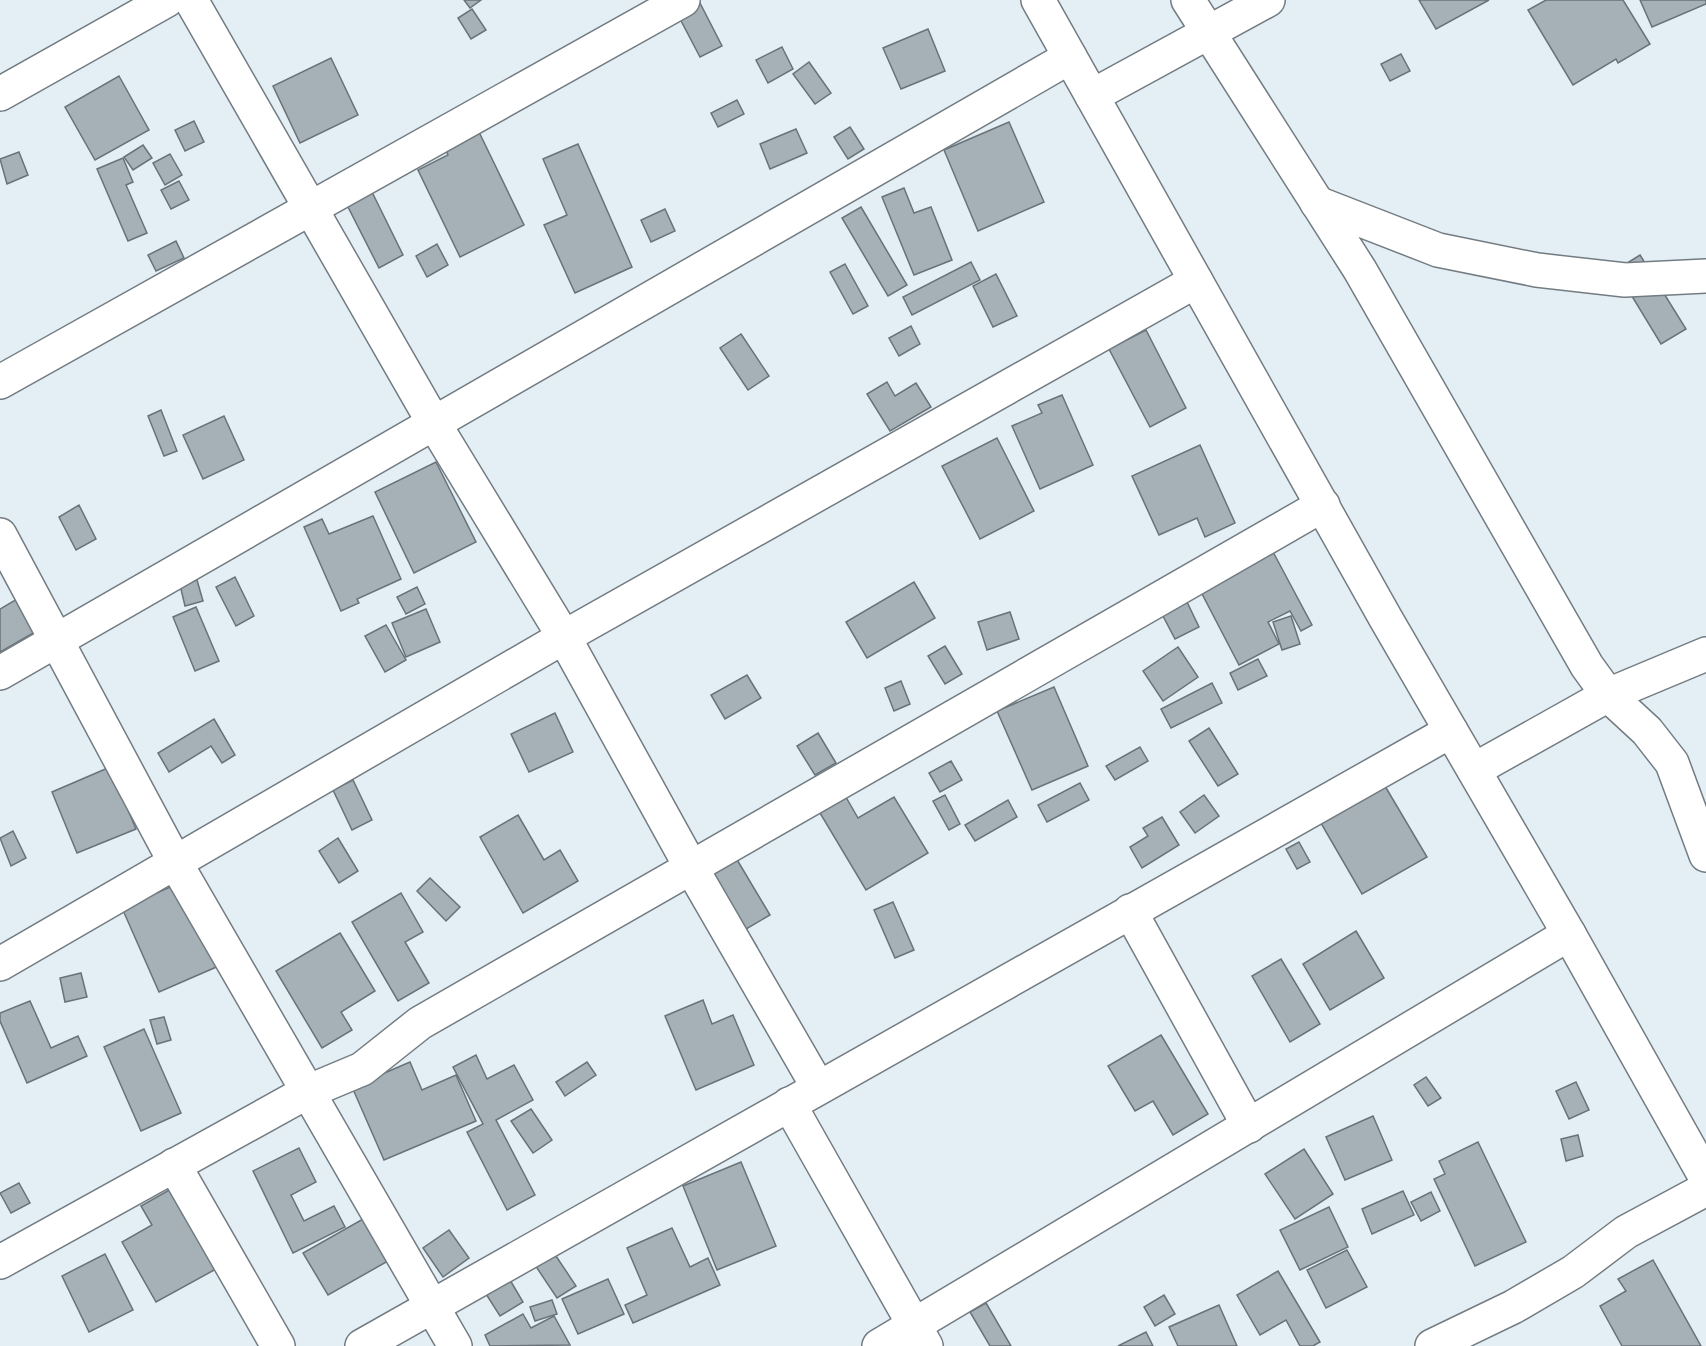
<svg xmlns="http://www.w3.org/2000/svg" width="1706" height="1346" font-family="'Alegreya Sans',sans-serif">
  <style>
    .building { fill: #a6b1b7; stroke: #687278; stroke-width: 1.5 }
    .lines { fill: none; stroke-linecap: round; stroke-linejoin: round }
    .minor-casing { stroke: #727c82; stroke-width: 36 }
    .tertiary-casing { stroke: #727c82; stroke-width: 36 }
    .minor { stroke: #fff; stroke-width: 33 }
    .tertiary { stroke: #fff; stroke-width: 33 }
  </style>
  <rect width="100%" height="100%" fill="#e4eff5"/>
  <g class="building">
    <polygon points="464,0 481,0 470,8"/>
    <polygon points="1419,0 1489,0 1436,29"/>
    <polygon points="1546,0 1623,0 1650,44 1618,63 1616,59 1573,85 1528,10"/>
    <polygon points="1640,0 1706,0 1706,4 1652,27"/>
    <polygon points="700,3 722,46 700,57 678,15"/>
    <polygon points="472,9 486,30 471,39 458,18"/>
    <polygon points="928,29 945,71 901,89 883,48"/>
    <polygon points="782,47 793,69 768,83 756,60"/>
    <polygon points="1401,54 1410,71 1390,81 1381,64"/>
    <polygon points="331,58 358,115 300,143 273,86"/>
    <polygon points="809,62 831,93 815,104 793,74"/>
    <polygon points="119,76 149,130 95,160 65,107"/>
    <polygon points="737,100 744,114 718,127 711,113"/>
    <polygon points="194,121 204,142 185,151 175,130"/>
    <polygon points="1009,122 1044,202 978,231 944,150"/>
    <polygon points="850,127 864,149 848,159 834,137"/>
    <polygon points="796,129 807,153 770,169 760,144"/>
    <polygon points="479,132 524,225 460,257 418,170 448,155 445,148"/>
    <polygon points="578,144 632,267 575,293 544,225 567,215 543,159"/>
    <polygon points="143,145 152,158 133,170 124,157"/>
    <polygon points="19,152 28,175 7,184 0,159"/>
    <polygon points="170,154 182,175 165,185 153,163"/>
    <polygon points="123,158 133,182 126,185 147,233 128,241 97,169"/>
    <polygon points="179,181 189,200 171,209 161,190"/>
    <polygon points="904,188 914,213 931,207 952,260 914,275 882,197"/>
    <polygon points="371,190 403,255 379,268 346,203"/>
    <polygon points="861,207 907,285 888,296 842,218"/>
    <polygon points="665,209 675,231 651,242 641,220"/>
    <polygon points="176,241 184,258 156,271 148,255"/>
    <polygon points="437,244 448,265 427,277 416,256"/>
    <polygon points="1640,255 1686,329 1661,344 1616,270"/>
    <polygon points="971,262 980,280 912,315 903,297"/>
    <polygon points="845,264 868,306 853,314 830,272"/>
    <polygon points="996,274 1017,316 993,327 973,286"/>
    <polygon points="911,326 920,344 899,356 889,338"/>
    <polygon points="1146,330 1186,408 1150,427 1109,349"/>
    <polygon points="741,334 769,376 748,390 720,348"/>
    <polygon points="887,382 895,396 916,383 931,407 890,431 867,394"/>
    <polygon points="1062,395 1093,465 1040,489 1012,426 1042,413 1038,405"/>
    <polygon points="161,410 177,451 164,456 148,416"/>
    <polygon points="224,416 244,460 203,479 183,435"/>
    <polygon points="997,438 1034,511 980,539 942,466"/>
    <polygon points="1200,445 1235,523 1205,537 1197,518 1159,535 1132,476"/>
    <polygon points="436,462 476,542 414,573 375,492"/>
    <polygon points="79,505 96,539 76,550 59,517"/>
    <polygon points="373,516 401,579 357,599 359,603 341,611 304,527 322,519 329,534"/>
    <polygon points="1272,550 1312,625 1301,631 1290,611 1268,622 1279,644 1239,665 1199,588"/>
    <polygon points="235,577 254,616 236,626 216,587"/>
    <polygon points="197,580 203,601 185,606 180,585"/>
    <polygon points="914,582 935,618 867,658 846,622"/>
    <polygon points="417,587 425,604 406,614 397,597"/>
    <polygon points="17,599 35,632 0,652 0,609"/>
    <polygon points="1187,602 1199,627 1175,639 1162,614"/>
    <polygon points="196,607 219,661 195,671 173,617"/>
    <polygon points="426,609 440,642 406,657 392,623"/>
    <polygon points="1010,612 1019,639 987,650 978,622"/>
    <polygon points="1291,616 1300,644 1282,650 1273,622"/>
    <polygon points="386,625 406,660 385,672 365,636"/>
    <polygon points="945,646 962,674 945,684 928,656"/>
    <polygon points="1178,647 1198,677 1163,701 1143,671"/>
    <polygon points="1258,659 1267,676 1238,690 1230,673"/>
    <polygon points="747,675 761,698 725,719 711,695"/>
    <polygon points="901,681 910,704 894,711 885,688"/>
    <polygon points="1212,683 1222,703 1171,728 1161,709"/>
    <polygon points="1054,687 1088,766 1032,790 997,711"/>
    <polygon points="555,713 573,752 529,772 511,734"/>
    <polygon points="214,719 235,755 222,763 211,746 169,772 158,753"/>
    <polygon points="1209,728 1238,774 1218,786 1189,741"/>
    <polygon points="818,733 836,763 815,775 797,746"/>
    <polygon points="1140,747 1148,761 1115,780 1106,766"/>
    <polygon points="951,761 962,780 940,792 929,773"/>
    <polygon points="110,767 136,829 77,853 52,792"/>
    <polygon points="353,780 372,820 352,830 333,790"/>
    <polygon points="1382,781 1427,857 1362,894 1318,818"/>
    <polygon points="1080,783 1089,800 1047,822 1038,805"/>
    <polygon points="843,792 858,818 894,797 928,853 866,890 817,808"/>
    <polygon points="945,795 960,824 949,830 933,801"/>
    <polygon points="1204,795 1219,816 1195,833 1180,812"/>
    <polygon points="1008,800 1017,817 975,841 965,825"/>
    <polygon points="518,815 544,860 560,850 578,881 523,913 480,837"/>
    <polygon points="1162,817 1179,845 1142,868 1130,847 1148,836 1143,828"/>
    <polygon points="13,831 26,858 11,866 0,838"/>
    <polygon points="338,838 358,871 339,883 319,851"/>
    <polygon points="1299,842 1310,862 1297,869 1286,849"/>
    <polygon points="736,858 770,915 746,929 757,947 733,961 689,885"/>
    <polygon points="430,878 460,907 446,921 417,891"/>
    <polygon points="184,881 221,965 159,992 122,908"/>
    <polygon points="401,893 423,932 405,942 429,983 398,1001 352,922"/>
    <polygon points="893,902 914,950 895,958 874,910"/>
    <polygon points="1356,931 1384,978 1330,1010 1303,964"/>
    <polygon points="340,933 375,991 341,1012 352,1030 322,1048 276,971"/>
    <polygon points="1281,959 1320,1024 1290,1042 1252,976"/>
    <polygon points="81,973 87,997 65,1002 60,978"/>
    <polygon points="703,1000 712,1024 733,1015 754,1065 696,1090 665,1016"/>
    <polygon points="30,1001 51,1048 78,1036 87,1056 27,1083 0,1021 0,1013"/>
    <polygon points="164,1017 171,1040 157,1044 150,1020"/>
    <polygon points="144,1029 181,1113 141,1131 104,1047"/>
    <polygon points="1161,1035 1208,1114 1173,1135 1153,1101 1135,1111 1108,1066"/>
    <polygon points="476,1055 487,1079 514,1065 533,1100 496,1120 535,1195 507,1210 467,1132 483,1124 453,1067"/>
    <polygon points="410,1062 422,1090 456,1075 476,1121 384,1160 352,1087"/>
    <polygon points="587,1062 596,1075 565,1096 556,1082"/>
    <polygon points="1426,1077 1441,1098 1428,1106 1414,1085"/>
    <polygon points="1576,1082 1589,1110 1569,1119 1556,1091"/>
    <polygon points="531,1109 552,1140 533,1153 511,1121"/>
    <polygon points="1373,1116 1392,1160 1345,1180 1326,1137"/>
    <polygon points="1578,1135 1583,1156 1566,1161 1561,1139"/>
    <polygon points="1478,1142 1526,1242 1475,1266 1434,1179 1445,1174 1439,1161"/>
    <polygon points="299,1148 316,1182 291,1195 304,1221 334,1206 345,1227 293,1253 253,1171"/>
    <polygon points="1304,1149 1333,1194 1295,1219 1265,1174"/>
    <polygon points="741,1162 776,1246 717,1270 683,1186"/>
    <polygon points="19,1183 30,1203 11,1213 0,1193"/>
    <polygon points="171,1189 216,1269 156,1302 122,1242 152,1225 141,1206"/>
    <polygon points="1403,1191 1414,1215 1372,1234 1362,1209"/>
    <polygon points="1431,1192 1440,1211 1421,1221 1411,1202"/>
    <polygon points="1329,1207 1348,1247 1300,1270 1280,1230"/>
    <polygon points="363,1219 388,1261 328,1295 303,1253"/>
    <polygon points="672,1228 690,1267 708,1258 720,1285 633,1323 625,1305 647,1295 627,1248"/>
    <polygon points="449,1230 469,1258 443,1277 423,1248"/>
    <polygon points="1347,1250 1367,1287 1326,1308 1307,1270"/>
    <polygon points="554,1253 576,1286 557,1298 535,1265"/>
    <polygon points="105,1254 133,1310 89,1332 62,1276"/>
    <polygon points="1653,1260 1701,1346 1622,1346 1600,1306 1626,1291 1618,1279"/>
    <polygon points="1278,1271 1320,1342 1313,1346 1300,1346 1286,1320 1260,1335 1237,1295"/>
    <polygon points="608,1279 624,1314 578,1334 562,1299"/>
    <polygon points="510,1280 523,1302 500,1316 486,1294"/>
    <polygon points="1164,1295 1175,1314 1155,1326 1144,1307"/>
    <polygon points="552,1300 557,1314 535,1321 530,1307"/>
    <polygon points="986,1303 1011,1346 990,1346 970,1312"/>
    <polygon points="1219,1305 1237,1346 1178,1346 1169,1327"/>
    <polygon points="523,1314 531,1328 554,1316 570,1345 490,1346 485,1335"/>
    <polygon points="1146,1332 1153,1346 1118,1346"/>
  </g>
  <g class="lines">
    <defs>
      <g id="minor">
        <polyline points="191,0 435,425 564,637 692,869 818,1087"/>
        <polyline points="1188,0 1360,270 1587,666 1608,695 1647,731 1672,763 1706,855"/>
        <polyline points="0,94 167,0"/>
        <polyline points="1092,96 1268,0"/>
        <polyline points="1317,203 1438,250 1537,270 1625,280 1706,276"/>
        <polyline points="0,382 683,0"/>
        <polyline points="0,535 175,862 455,1346"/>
        <polyline points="0,673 1070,57"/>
        <polyline points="1474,770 1608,695 1706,654"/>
        <polyline points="1130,911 1249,1126"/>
        <polyline points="0,964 564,637 1196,281"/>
        <polyline points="789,1104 926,1346"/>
        <polyline points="174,1165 278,1346"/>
        <polyline points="0,1262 307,1092 362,1069 420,1023 1323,505"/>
        <polyline points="362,1346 1451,731"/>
        <polyline points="879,1346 1569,934"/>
        <polyline points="1432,1346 1513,1307 1573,1272 1626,1232 1706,1189"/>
      </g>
      <polyline id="tertiary" points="1038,0 1386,619 1569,934 1706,1178"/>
    </defs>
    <use href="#minor" class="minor-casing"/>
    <use href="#tertiary" class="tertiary-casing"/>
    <use href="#minor" class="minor"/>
    <use href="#tertiary" class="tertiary"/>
  </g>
</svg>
